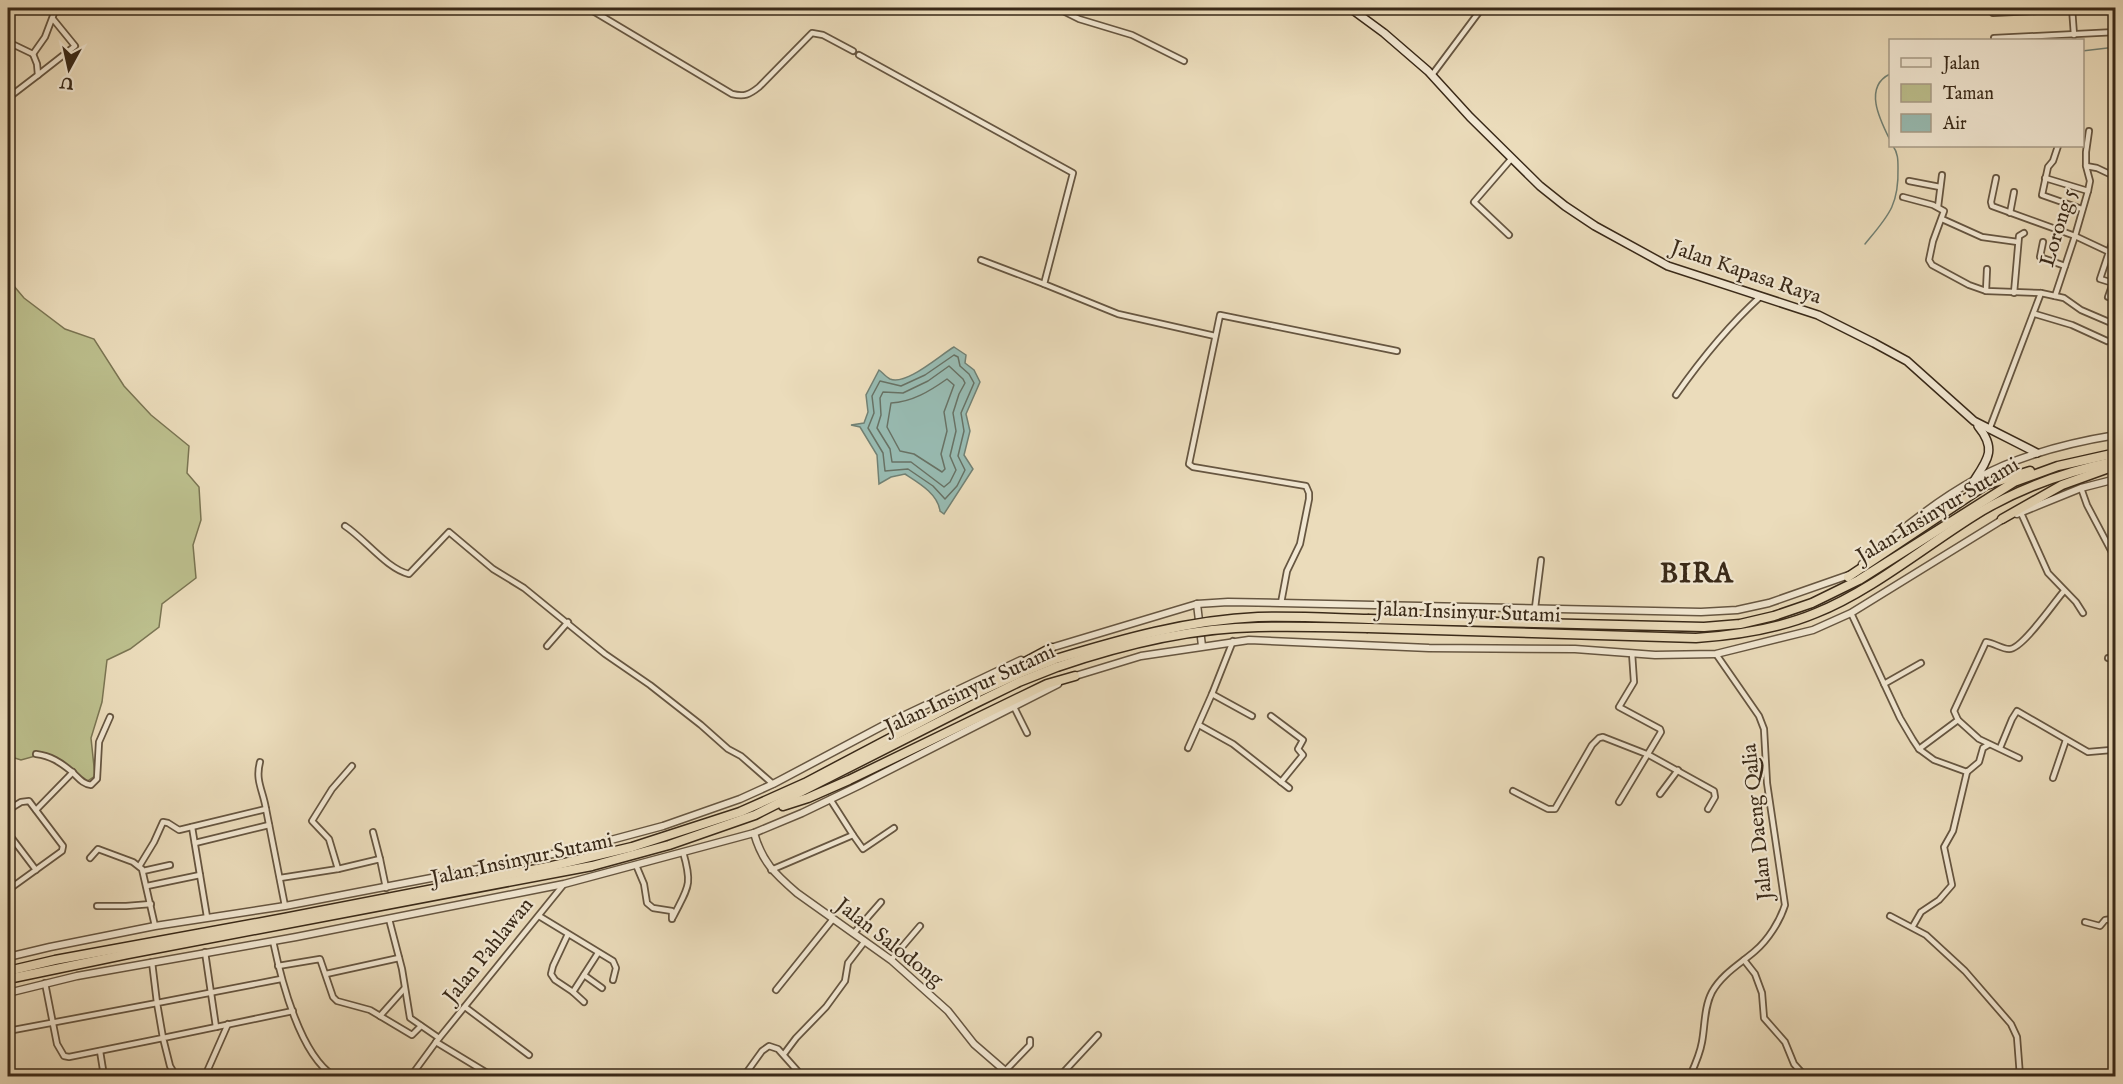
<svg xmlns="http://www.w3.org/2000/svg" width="2123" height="1084" font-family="'IM FELL English',serif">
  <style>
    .green { fill: #bcbf8d; stroke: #7a7452; stroke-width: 1.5 }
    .water { fill: #98bbb2; stroke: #728174; stroke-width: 1.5 }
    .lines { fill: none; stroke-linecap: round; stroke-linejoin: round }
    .shore { stroke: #687265; stroke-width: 1.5 }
    .stream { stroke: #728174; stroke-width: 1.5 }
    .minor-casing { stroke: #665641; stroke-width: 8 }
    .tertiary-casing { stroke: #665641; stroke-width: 9 }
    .secondary-casing { stroke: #392918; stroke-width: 10 }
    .motorway-casing { stroke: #392918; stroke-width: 11 }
    .minor { stroke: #f2e8d3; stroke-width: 4.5 }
    .tertiary { stroke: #f2e8d3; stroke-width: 6 }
    .secondary { stroke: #f2e8d3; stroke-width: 7 }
    .motorway { stroke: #ebdcbb; stroke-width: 8 }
    .motorway-bridge-casing { stroke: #392918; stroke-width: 11; stroke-linecap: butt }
    .motorway-bridge { stroke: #ebdcbb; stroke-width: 8 }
    .labels { text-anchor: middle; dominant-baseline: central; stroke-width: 4.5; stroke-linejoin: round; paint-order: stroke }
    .street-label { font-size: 21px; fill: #392918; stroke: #f2e8d3 }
    .district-label { font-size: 27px; font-weight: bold; letter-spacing: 1.5px; fill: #392918; stroke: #f2e8d3 }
  </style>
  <rect width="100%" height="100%" fill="#ebdcbb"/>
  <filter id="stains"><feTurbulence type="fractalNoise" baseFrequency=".00333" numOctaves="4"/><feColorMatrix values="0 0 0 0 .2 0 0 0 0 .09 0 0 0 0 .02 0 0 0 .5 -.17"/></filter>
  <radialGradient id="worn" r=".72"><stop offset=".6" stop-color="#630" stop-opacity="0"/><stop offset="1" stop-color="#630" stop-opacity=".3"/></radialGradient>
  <polygon class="green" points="8,279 24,298 65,329 94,339 124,386 151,415 189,446 187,473 199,487 201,520 193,545 196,578 162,604 159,627 130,649 107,660 102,702 91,738 95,776 86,782 46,753 21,760 8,756"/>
  <path class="water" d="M954,347L966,355L965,363L974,370L980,382L966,414L970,431L964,455L973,469L944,514L940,511C938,494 919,483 905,474L891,477L879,484L877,455L860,427L851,425L864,423L868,412L866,395L879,370C882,372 886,377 890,379C906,386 940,355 954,347Z"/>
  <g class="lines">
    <g class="shore">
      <polygon points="954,355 958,357 960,366 969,374 974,383 961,413 964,431 958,456 965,470 957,486 945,499 933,486 908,469 885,471 883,453 868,428 874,413 872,396 880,381 901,386 925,375"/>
      <polygon points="949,366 963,379 965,383 959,394 953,413 956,431 950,456 956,470 950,482 944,487 911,462 892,462 890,449 877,428 881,415 880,398 883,392 903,393 928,381"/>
      <path d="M947,379L954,385L944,412L947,431L941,454L945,469L942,472L914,454L900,451L887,427L891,403C912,402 930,391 947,379Z"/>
    </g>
    <g class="stream">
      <polyline points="2082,51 2116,47"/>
      <path d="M1890,74C1863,87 1880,120 1890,140"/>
      <path d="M1865,244C1888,216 1899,206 1898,168C1898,160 1898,153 1893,146"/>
    </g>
    <defs>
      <g id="minor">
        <path d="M588,8L732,94C744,97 749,95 759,87L812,33L823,35L853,51"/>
        <polyline points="1057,8 1079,19 1132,35 1184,61"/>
        <polyline points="2072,8 2074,35"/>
        <polyline points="1993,13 2100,8"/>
        <polyline points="1994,38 2116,32"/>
        <polyline points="8,42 33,54"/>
        <polyline points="33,54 45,37 56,8"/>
        <polyline points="859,55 1073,173 1044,284 1118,314 1215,336"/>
        <polyline points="38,75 75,46 53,19"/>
        <polyline points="1432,75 1482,8"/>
        <polyline points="8,98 38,75 37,64 33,54"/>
        <polyline points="2058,146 2053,161 2048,167 2042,195 2082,209"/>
        <polyline points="2086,165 2086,152 2089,131"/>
        <polyline points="1996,178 1991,202 1992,206 2075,236 2109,252 2100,279 2116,284"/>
        <polyline points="2045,178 2088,191"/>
        <polyline points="1909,181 1940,187"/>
        <polyline points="1903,197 1933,205 1944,211 1933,241 1929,260 1932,265 1969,285 1986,291 2041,293 2064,298 2081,310 2116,325"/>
        <polyline points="1938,207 1942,175"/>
        <polyline points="2010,213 2014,192"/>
        <polyline points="1942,219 1982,237 2018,242"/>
        <polyline points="1509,235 1474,202 1512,158"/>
        <polyline points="2043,242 2040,257 2065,266"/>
        <polyline points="2109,252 2112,243"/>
        <polyline points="981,260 1044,284"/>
        <polyline points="1986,291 1987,269"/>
        <polyline points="2014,293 2019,236 2024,233"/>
        <polyline points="2055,296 2075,236 2088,191 2090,181 2086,166 2097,168 2116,177"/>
        <polyline points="2108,297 2113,283"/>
        <polyline points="2035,314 2072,325 2107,341"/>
        <path d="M1676,395C1702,358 1728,326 1761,296"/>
        <polyline points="1989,430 2041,293"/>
        <polyline points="2081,488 2087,505 2116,560"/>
        <polyline points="2021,513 2048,573 2076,602 2083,613"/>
        <path d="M345,526C365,539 387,569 409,574L449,532L493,569L524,588L605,654L650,685L701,725L728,749L741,756L773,784"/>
        <polyline points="1281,603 1287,571 1300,544 1309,499 1309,493 1306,486 1193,467 1189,464 1220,315 1397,351"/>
        <polyline points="1535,608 1541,560"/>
        <polyline points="1851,613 1900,718 1913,740 1919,749 1934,760 1967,772 1979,762 1983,748 1988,745"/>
        <polyline points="547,646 568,622"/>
        <polyline points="2108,658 2116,660"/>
        <polyline points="1884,684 1921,663"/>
        <polyline points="1212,694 1252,716"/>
        <polyline points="1014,707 1027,733"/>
        <polyline points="1271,716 1303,740 1298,749 1303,755 1281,782"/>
        <polyline points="1958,720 1979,739 2019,758"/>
        <polyline points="1199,725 1233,744 1289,788"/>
        <polyline points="1188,748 1212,694 1233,641"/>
        <polyline points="2000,748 2012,719 2017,711 2088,752 2111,750 2116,741"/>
        <path d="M1919,749L1958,720L1954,711L1986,642C1994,643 2002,649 2009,649C2022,650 2055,601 2064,591"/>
        <path d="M36,754C51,756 60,762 71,771C78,777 82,784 91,785L97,779L99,742L110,717"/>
        <polyline points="2053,778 2066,740"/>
        <polyline points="1513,791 1548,809 1555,809 1592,745 1599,738 1603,737 1649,755 1714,791 1715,797 1708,809"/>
        <polyline points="1660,794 1678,770"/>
        <polyline points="830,799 853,835"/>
        <polyline points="1619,802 1661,732 1660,729 1619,707 1634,682 1632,653"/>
        <polyline points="266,809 285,906"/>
        <polyline points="8,810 21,802 29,801 63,846 62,851 8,890"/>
        <polyline points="36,810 73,772"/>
        <polyline points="192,827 207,917"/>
        <polyline points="373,832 380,859"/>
        <polyline points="8,833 36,870"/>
        <polyline points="195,843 269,825"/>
        <polyline points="90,858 98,849 133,862 142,869 155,926"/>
        <path d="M140,865L154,842L163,822L168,823L179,830L266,809C263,790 255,781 260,762"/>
        <polyline points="636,865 644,884 647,903 653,908 672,911 672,919"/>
        <polyline points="338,869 329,839 312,821 332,789 352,766"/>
        <polyline points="771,870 853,835 863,849 894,828"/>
        <polyline points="143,871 170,865"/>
        <polyline points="280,878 338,869 380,859 386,888"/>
        <polyline points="147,886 200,875"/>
        <polyline points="97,906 126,906 151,904"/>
        <polyline points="539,916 613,961 616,968 613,980"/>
        <polyline points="1890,916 1926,935 1965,971 2011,1024 2017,1037 2020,1076"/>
        <path d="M673,917C688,887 693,886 683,852"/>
        <polyline points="389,919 402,969 410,1018 439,1038"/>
        <polyline points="2085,922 2100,926 2105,920 2112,919 2116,912"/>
        <polyline points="1913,926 1921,912 1939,900 1952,885 1944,847 1953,831 1967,772"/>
        <polyline points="854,933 881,902"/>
        <polyline points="568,934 553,966 551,974 555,980 573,992"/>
        <path d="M273,941C281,979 300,1055 334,1076"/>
        <polyline points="205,952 216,1027"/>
        <polyline points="891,960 920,926"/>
        <polyline points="1744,960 1755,974 1762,993 1764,1018 1785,1042 1794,1064 1805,1076"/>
        <polyline points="278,966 320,959 333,997 337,1001 370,1010 412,1035 421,1026"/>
        <polyline points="326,974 399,958"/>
        <polyline points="584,975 602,988"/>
        <polyline points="45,983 57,1044 64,1056 69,1057 163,1038 157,1003 281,979"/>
        <polyline points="776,990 833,919"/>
        <polyline points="584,1002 573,992 598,953"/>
        <polyline points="465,1007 529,1055"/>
        <polyline points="380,1016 404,989"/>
        <polyline points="8,1031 157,1003 152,962"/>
        <polyline points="100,1051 104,1076"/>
        <polyline points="784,1054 796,1038 826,1007 845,981 848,963 865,941"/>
        <polyline points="1005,1071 1030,1045 1030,1040"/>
        <polyline points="176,1076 170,1066 163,1038 293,1011"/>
        <polyline points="205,1076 228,1024"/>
        <polyline points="411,1076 436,1042"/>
        <polyline points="492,1076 436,1042 564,884"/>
        <polyline points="744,1076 762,1051 769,1046 778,1049 802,1076"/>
        <polyline points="1060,1076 1098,1035"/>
        <path d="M1690,1076C1695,1065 1700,1054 1702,1042C1705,1026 1704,1007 1712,992C1722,974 1740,964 1755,951C1768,940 1780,921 1785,905L1767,783L1764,729L1759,716L1716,654"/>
      </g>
      <g id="tertiary">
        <polyline points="2017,514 2081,488 2116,479"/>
        <path d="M1862,564C1895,534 1936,501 1976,479C2019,455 2067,443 2116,435"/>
        <polyline points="1197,604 1202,646"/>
        <polyline points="1047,649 1197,604 1228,602 1281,603 1701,612 1737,610 1769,603 1849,575"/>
        <polyline points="1072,677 1141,656 1249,640 1429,648 1575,649 1655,655 1716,654 1813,630 1851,613 2005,518"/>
        <path d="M754,833C762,862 775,874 797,893L891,960L948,1011L974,1044L1011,1076"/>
        <polyline points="8,957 50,947 155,926 285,906 510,863 581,848 663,826 740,799 773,784 886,724 1021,660"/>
        <polyline points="8,993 77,976 296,937 564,884 754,833 802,813 860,785 1058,684"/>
      </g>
      <g id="secondary">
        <polyline points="1350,8 1384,33 1428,71 1470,117 1540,186 1565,206 1595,226 1668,266 1818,315 1874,343 1907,361 1974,421 2037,453"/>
        <path d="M1975,479C1989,458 1996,448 1978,426"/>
      </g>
      <g id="motorway">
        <polyline points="2002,519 2062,485 2109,468"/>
        <polyline points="1848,577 1986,485 2030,471"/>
        <polyline points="1369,619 1704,627 1740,624 1774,616 1812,603 1859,580 2014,482 2058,466 2116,453"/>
        <path d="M1368,628L1696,638C1737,635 1778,629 1816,613C1869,592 1923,548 1972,517C2016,489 2064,472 2116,461"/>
        <polyline points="993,679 1051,648"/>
        <polyline points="783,806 808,798 849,780 1047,684 1075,676"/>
        <polyline points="8,971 55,960 284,918 552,866 632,847 740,812 805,783 970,696 1018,674 1056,659"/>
        <polyline points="8,979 128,954 592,866 669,845 755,815 976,703 1019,682 1057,667"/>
      </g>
    </defs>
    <use href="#minor" class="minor-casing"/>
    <use href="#tertiary" class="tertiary-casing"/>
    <use href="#secondary" class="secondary-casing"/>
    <use href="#motorway" class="motorway-casing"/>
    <use href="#minor" class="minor"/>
    <use href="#tertiary" class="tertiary"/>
    <use href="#secondary" class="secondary"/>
    <use href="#motorway" class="motorway"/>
    <defs>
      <g id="motorway-bridge">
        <path d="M1056,659C1122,639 1189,620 1258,617C1295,616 1332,618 1369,619"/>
        <path d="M1057,667C1121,645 1190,628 1258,627C1295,626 1332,627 1368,628"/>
      </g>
    </defs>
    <use href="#motorway-bridge" class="motorway-bridge-casing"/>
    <use href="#motorway-bridge" class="motorway-bridge"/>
  </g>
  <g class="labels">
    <g class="street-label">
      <text transform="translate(2059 228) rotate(-73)">Lorong 5</text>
      <text transform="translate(1746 273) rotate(19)">Jalan Kapasa Raya</text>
      <text transform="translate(1938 511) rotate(-31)">Jalan Insinyur Sutami</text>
      <text transform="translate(1468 613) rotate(2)">Jalan Insinyur Sutami</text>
      <text transform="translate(970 690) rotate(-25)">Jalan Insinyur Sutami</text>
      <text transform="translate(1758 822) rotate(-96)">Jalan Daeng Qalia</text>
      <text transform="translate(522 860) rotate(-12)">Jalan Insinyur Sutami</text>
      <text transform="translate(889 943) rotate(38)">Jalan Salodong</text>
      <text transform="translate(489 951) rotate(-51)">Jalan Pahlawan</text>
    </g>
    <g class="district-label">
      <text x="1697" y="575">BIRA</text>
    </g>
  </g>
  <rect width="2123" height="1084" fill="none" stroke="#ebdcbb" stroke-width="30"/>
  <rect x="9" y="9" width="2105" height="1066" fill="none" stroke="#392918" stroke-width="3"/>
  <rect x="15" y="15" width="2093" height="1054" fill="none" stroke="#392918" stroke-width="1.5"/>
  <rect x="1889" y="39" width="195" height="108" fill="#f2e8d3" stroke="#a89c88" stroke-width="1.5"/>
  <rect x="1901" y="58" width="30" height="9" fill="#f2e8d3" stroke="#a89c88" stroke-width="1.5"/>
  <text x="1943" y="69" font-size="18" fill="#392918">Jalan</text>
  <rect x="1901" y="84" width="30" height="18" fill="#bcbf8d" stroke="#a89c88" stroke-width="1.5"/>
  <text x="1943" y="99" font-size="18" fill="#392918">Taman</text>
  <rect x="1901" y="114" width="30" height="18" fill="#98bbb2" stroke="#a89c88" stroke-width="1.5"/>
  <text x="1943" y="129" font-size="18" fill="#392918">Air</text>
  <g transform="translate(69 69) rotate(188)" stroke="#f2e8d3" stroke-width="4.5" paint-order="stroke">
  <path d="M0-4.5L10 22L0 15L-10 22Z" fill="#392918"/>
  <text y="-9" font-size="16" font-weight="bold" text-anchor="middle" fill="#392918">U</text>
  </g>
  <rect width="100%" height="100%" filter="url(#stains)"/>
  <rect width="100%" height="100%" fill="url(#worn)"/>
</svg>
